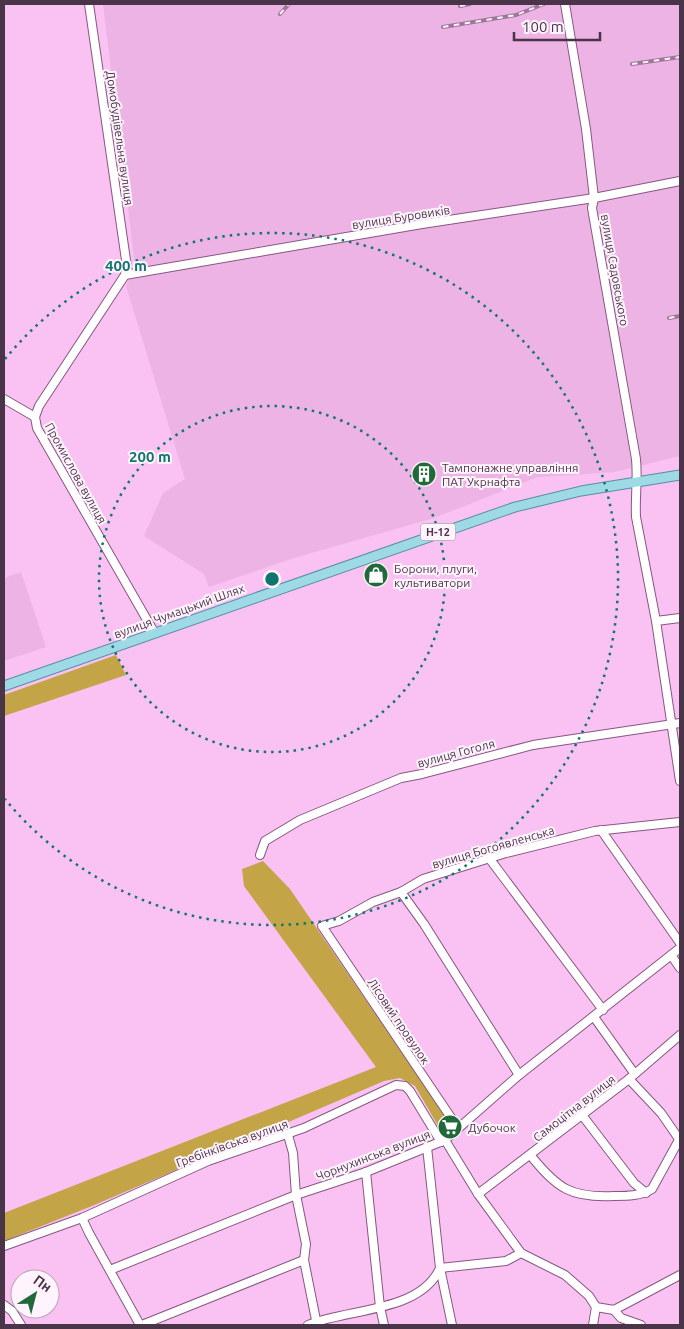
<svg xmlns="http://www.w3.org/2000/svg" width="684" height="1329" font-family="Ubuntu,sans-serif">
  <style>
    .built { fill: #edb3e5 }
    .forest { fill: #c3a446 }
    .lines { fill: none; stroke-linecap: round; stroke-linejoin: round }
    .minor-casing { stroke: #875781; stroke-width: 10 }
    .major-casing { stroke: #5590a2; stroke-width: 11 }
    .minor { stroke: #fff; stroke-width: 8 }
    .major { stroke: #9ddae5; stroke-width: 9 }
    .rail-casing { stroke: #9c7797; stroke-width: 4 }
    .rail { stroke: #fff4fd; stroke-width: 2; stroke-dasharray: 5.5; stroke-linecap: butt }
    .ring { fill: none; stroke: #0f766e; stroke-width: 2.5; stroke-dasharray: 2.5 5 }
    .labels { text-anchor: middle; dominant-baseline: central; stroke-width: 4; stroke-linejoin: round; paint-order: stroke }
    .shield { fill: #fff4fd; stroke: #806e7e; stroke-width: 1 }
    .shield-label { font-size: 11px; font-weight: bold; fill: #4a3447 }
    .street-label { font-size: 12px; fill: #4a3447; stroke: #fff4fd }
    .poi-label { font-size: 12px; fill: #4a3447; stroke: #fff4fd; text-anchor: start }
    .centre { fill: #0f766e; stroke: #fff4fd; stroke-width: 2.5 }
    .ring-label { font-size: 15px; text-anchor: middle; font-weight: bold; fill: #0f766e; stroke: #fff4fd; stroke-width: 4; stroke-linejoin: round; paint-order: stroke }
  </style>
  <rect width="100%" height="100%" fill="#f9c2f2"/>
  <g class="built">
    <polygon points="103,4 680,4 680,456 615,472 538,477 434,518 291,559 209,587 204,574 144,536 163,493 185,479 126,286 135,266"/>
    <polygon points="21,572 46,647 4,661 4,578"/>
  </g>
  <g class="forest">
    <polygon points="116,655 126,675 4,716 4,695"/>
    <polygon points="263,861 290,889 447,1119 441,1131 415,1086 400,1078 384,1081 92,1206 4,1241 4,1213 376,1067 244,886 242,869"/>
  </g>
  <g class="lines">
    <defs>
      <g id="minor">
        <polyline points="89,4 127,267 125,275 39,406 35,417 37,428 154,632"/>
        <path d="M565,4L586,129L594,198L592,208L636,459C638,479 635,497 636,517L656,621L680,781"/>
        <polyline points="125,275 422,224 594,198 680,181"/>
        <polyline points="4,399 35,417"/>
        <polyline points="656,621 680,618"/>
        <polyline points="601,830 680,943"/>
        <polyline points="260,855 265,841 300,820 401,778 422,774 533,745 680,723"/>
        <polyline points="489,858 603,1010"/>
        <polyline points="401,892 424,924 519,1075"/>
        <polyline points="671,955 680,968"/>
        <polyline points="594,1017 634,1073"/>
        <polyline points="629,1079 661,1113 679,1139"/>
        <polyline points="582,1115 634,1183 646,1193"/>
        <polyline points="458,1128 322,926 339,921 373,902 401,892 423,879 506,853 595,831 680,822"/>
        <polyline points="288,1135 293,1153 296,1195 306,1244 304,1260 317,1325"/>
        <polyline points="445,1140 478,1194 521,1253 565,1275 589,1296 596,1307 614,1310 680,1275"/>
        <polyline points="427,1147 440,1268 452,1325"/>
        <path d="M531,1156C558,1189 571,1198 614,1196C628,1196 640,1196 652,1189L680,1138"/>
        <polyline points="366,1172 380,1307 384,1325"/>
        <polyline points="478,1194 629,1079 680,1035"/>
        <polyline points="82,1218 89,1233 140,1325"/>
        <polyline points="4,1246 82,1218 208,1161 304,1128 396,1085 405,1086 410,1091 441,1142"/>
        <polyline points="110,1270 296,1195 366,1172 445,1140 519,1075 680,948"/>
        <polyline points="4,1305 12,1311 21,1325"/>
        <polyline points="614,1310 621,1318 641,1325"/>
        <polyline points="142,1325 304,1260"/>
        <path d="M308,1325C348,1308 420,1313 440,1268L506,1261L521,1253"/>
        <polyline points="593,1325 596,1307"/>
      </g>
      <polyline id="major" points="4,686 515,507 581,491 680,475"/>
    </defs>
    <use href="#minor" class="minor-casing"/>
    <use href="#major" class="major-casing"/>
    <use href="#minor" class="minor"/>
    <use href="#major" class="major"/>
    <defs>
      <g id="rail">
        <polyline points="460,6 470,4"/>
        <polyline points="280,14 289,4"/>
        <polyline points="443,27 516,15 544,4"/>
        <polyline points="632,64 680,57"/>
        <polyline points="669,318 680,316"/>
      </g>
    </defs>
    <use href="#rail" class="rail-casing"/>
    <use href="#rail" class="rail"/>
  </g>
  <g class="ring">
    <circle cx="272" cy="579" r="173"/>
    <path d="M5 359A346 346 0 1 1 5 799"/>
  </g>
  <defs>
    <symbol id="building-disc" viewBox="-11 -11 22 22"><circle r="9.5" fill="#1f6a38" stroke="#fff4fd"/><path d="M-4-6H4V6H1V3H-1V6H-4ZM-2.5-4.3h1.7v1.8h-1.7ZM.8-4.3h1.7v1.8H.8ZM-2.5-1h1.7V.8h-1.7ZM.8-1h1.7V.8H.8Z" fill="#fff"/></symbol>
    <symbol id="shop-disc" viewBox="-11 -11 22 22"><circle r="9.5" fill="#1f6a38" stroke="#fff4fd"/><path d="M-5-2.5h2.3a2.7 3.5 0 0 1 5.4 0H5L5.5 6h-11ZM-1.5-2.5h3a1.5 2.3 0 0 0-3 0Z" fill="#fff"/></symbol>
    <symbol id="supermarket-disc" viewBox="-11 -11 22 22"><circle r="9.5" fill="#1f6a38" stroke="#fff4fd"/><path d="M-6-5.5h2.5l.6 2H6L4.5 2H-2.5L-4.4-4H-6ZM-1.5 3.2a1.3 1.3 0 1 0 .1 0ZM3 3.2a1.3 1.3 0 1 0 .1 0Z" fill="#fff"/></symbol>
  </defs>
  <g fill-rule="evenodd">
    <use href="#building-disc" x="410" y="460" width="28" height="28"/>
    <use href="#shop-disc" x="362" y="561" width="28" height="28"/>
    <use href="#supermarket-disc" x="436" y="1113" width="28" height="28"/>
  </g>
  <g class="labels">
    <rect class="shield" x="420.5" y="523.5" width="35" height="17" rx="4"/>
    <g class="shield-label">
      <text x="438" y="532">Н-12</text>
    </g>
    <g class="street-label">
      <text transform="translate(120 138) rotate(82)">Домобудівельна вулиця</text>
      <text transform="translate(401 217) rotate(-9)">вулиця Буровиків</text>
      <text transform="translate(615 270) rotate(80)">вулиця Садовського</text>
      <text transform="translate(76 473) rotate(61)">Промислова вулиця</text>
      <text transform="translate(179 611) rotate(-20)">вулиця Чумацький Шлях</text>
      <text transform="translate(456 753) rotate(-15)">вулиця Гоголя</text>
      <text transform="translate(493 847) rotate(-16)">вулиця Богоявленська</text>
      <text transform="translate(399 1021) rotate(56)">Лісовий провулок</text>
      <text transform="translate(574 1108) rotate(-38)">Самоцітна вулиця</text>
      <text transform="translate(232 1143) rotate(-20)">Гребінківська вулиця</text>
      <text transform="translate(373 1155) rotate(-21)">Чорнухинська вулиця</text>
    </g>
    <g class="poi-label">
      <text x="442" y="467">Тампонажне управління<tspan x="442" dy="14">ПАТ Укрнафта</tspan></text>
      <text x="394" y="568">Борони, плуги,<tspan x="394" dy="14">культиватори</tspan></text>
      <text x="468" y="1127">Дубочок</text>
    </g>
  </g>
  <circle cx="272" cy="579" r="8" class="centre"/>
  <g class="ring-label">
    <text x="126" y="271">400 m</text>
    <text x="150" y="462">200 m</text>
  </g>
  <rect width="684" height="1329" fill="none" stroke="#4a3447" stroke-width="10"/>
  <g transform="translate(35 1294) rotate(36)"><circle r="24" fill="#fff4fd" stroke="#b7a7b4"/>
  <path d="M0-4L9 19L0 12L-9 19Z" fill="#1f6a38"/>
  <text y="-8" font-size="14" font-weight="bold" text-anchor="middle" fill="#4a3447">Пн</text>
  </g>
  <path d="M514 32v8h86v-8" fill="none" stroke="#4a3447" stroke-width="2.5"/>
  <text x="522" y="32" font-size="15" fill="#4a3447" stroke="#fff4fd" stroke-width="4" paint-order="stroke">100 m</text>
</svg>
